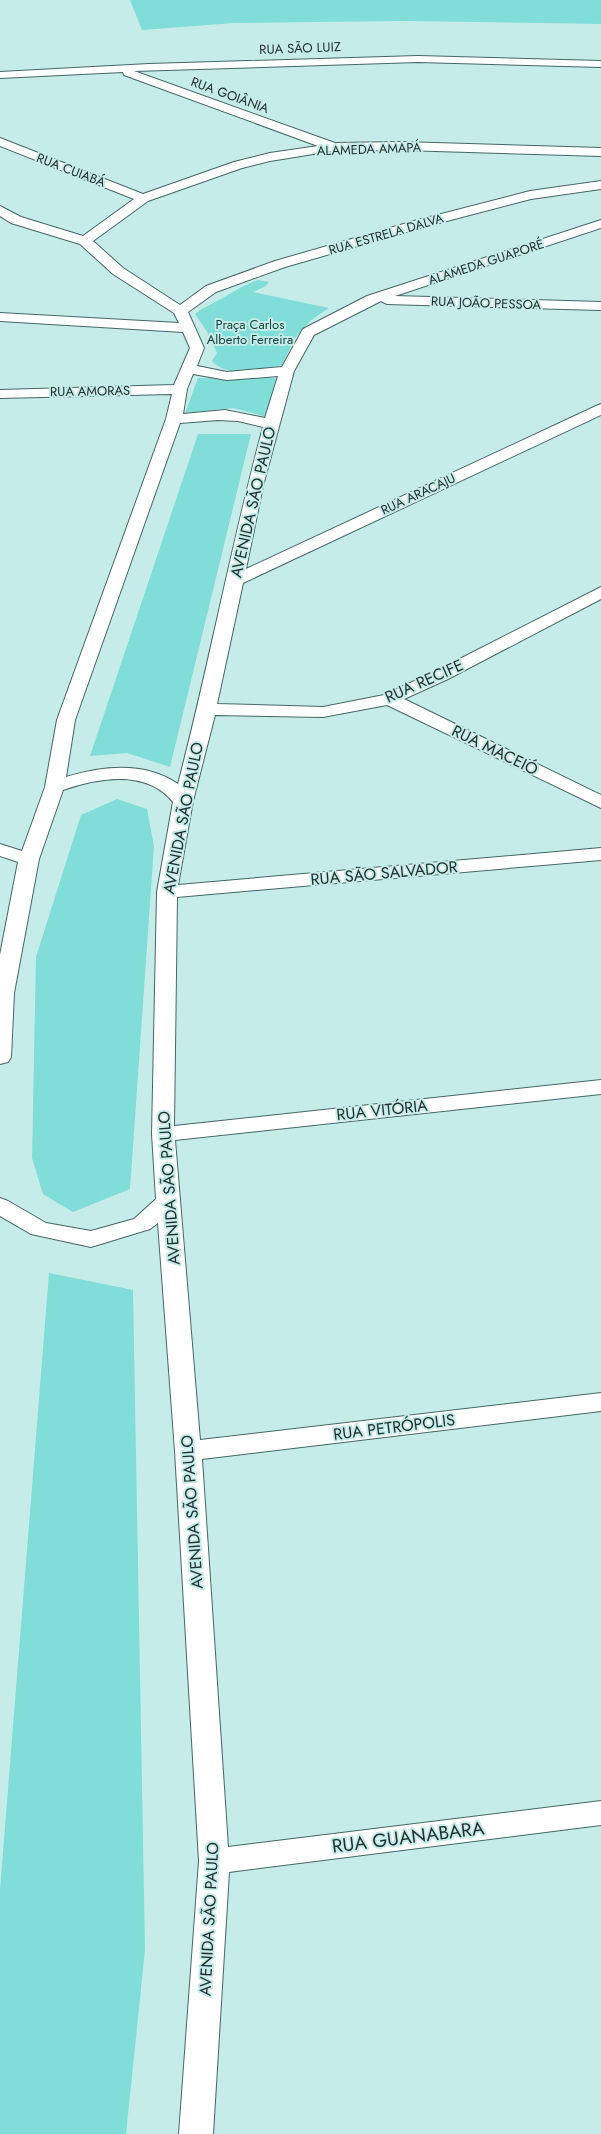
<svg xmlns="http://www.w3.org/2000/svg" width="601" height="2134" font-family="Jost,sans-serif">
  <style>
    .green { fill: #80ddd7 }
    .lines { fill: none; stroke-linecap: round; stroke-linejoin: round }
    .minor-casing { stroke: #446764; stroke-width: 2 }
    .minor { fill: #fff; fill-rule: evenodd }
    .labels { text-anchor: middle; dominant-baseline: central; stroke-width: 4; stroke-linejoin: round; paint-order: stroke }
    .far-street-label { font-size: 13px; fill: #21302f; stroke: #c6ece9 }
    .far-park-label { font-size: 13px; fill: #134340; stroke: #c6ece9 }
    .street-label { font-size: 16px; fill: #21302f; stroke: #c6ece9 }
    .near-street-label { font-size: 19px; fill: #21302f; stroke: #c6ece9 }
  </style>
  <rect width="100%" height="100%" fill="#c6ece9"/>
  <g class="green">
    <polygon points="130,0 601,0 601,24 404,21 234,23 142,30"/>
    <path d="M258,280L269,282L266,286L253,292L329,308L310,321L295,338L282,365C261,369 228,379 212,361L217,353L206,330L195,314C202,308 210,305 219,300C232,293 243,285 258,280Z"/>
    <polygon points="198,378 276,378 267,417 233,408 185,413"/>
    <polygon points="198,434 251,434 170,767 127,753 90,756"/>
    <polygon points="117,799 147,809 154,846 130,1189 73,1212 43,1194 32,1158 36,957 81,815"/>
    <polygon points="49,1273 133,1290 145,1950 126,2134 0,2134 0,1890"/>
  </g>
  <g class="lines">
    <defs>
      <path id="minor" d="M418,56L601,61V67L418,62L134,71L335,143L402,142L601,148V156L402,150L332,151L270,161L242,168L148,201L93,241L123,268L180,305L206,286L275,261L414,221L530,191L601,181V189L531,199L424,227L285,267L216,292L188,312L204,348L197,366L227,372L282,367L303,329L367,296L601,220V228L395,296L601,302V310L387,304L381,301L314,335L294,371L263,486L246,569L596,406L601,404V415L243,583L217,704L323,707L384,695L436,671L601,587V599L448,679L404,699L601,795V808L387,705L323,717L215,715L193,801L178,885L601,848V860L177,897L174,1126L601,1080V1094L175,1140L200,1440L601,1393V1411L202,1459L228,1847L601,1801V1825L229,1872L213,2134H179L199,1861L175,1451L158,1223L150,1229L91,1247L31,1234L0,1216V1198L8,1201L46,1223L91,1231L134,1219L156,1199L152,1134L157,892L173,802C146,769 98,778 63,790L39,859L14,993L11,1057L8,1062L0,1064V955L18,862L0,856V844L22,851L45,787L57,720L166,419L172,394L0,398V390L174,385L190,348L183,332L0,321V313L179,323L174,313L113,274L80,244L11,223L0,216V206L21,217L83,236L134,199L0,146V138L143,194L234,162L270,153L318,146L124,75L123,72L0,78V72L149,64ZM193,374L227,380L278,376L265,418L225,410L183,414L187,389ZM218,420L238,421L263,427C231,545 209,666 178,784C145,761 102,766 66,777L75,720L180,423Z"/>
    </defs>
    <use href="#minor" class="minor-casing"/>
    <use href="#minor" class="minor"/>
  </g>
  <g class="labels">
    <g class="far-street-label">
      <text transform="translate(300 48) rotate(-2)">RUA SÃO LUIZ</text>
      <text transform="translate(230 95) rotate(20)">RUA GOIÂNIA</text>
      <text transform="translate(369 149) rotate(-2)">ALAMEDA AMAPÁ</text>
      <text transform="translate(71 170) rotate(21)">RUA CUIABÁ</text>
      <text transform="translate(386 234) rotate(-16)">RUA ESTRELA DALVA</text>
      <text transform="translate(486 262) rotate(-18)">ALAMEDA GUAPORÉ</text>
      <text transform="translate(486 303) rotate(2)">RUA JOÃO PESSOA</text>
      <text transform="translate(90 391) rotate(-1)">RUA AMORAS</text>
      <text transform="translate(418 494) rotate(-25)">RUA ARACAJU</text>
    </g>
    <g class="far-park-label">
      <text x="250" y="324">Praça Carlos<tspan x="250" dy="15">Alberto Ferreira</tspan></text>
    </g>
    <g class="street-label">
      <text transform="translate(253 502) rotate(-77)">AVENIDA SÃO PAULO</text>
      <text transform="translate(424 681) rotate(-24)">RUA RECIFE</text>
      <text transform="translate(495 750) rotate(26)">RUA MACEIÓ</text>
      <text transform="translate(183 818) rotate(-79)">AVENIDA SÃO PAULO</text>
      <text transform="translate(384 873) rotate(-5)">RUA SÃO SALVADOR</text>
      <text transform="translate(382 1110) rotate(-6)">RUA VITÓRIA</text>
      <text transform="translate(169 1188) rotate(-94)">AVENIDA SÃO PAULO</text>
      <text transform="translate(394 1427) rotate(-7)">RUA PETRÓPOLIS</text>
      <text transform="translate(192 1512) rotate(-94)">AVENIDA SÃO PAULO</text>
      <text transform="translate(209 1919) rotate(-87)">AVENIDA SÃO PAULO</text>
    </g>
    <g class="near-street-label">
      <text transform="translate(408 1837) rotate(-7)">RUA GUANABARA</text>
    </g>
  </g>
</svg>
